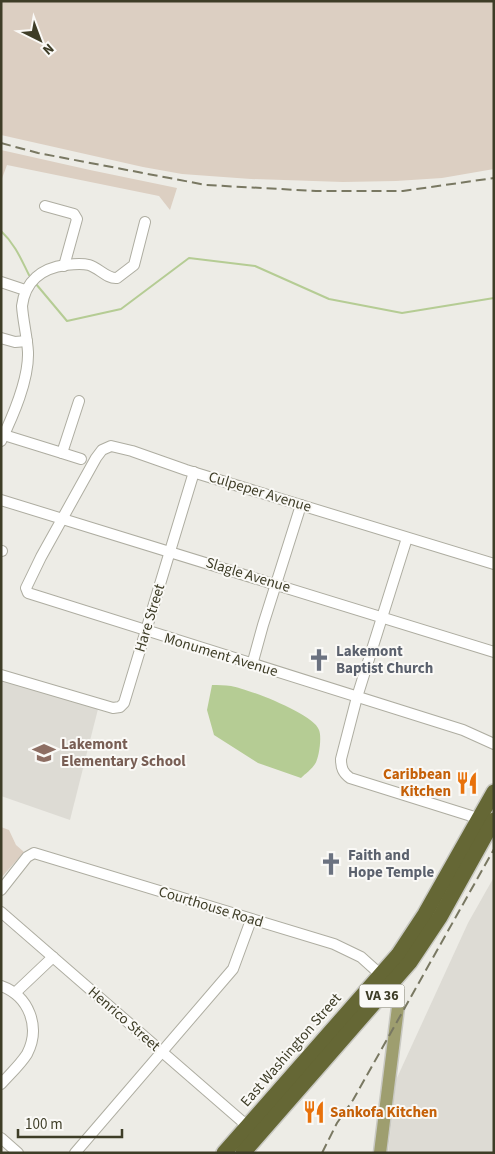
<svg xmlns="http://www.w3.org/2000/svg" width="495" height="1154" font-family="'Source Sans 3',sans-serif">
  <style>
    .built { fill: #dddbd4 }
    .green { fill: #dccfc2 }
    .water { fill: #b5cc94 }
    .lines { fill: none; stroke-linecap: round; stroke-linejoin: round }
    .stream { stroke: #b5cc94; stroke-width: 2 }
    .minor-casing { stroke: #aeada1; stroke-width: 12 }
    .major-casing { stroke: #c9c9c3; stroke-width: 15 }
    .highway-casing { stroke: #c9c9c3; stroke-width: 18 }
    .minor { stroke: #fff; stroke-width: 10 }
    .major { stroke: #9e9e6f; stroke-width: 12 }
    .highway { stroke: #656735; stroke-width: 15 }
    .rail { stroke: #797862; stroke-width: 2; stroke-dasharray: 10 5; stroke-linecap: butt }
    .labels { text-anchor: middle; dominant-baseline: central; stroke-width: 4; stroke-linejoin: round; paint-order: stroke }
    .shield { fill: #faf9f6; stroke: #767565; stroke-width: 1 }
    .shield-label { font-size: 14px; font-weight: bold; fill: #3e3d27 }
    .street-label { font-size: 15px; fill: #3e3d27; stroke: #faf9f6 }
    .worship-label { font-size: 15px; font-weight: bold; fill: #5b616d; stroke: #faf9f6; text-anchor: start }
    .education-label { font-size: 15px; font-weight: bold; fill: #785e54; stroke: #faf9f6; text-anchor: start }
    .food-label { font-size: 15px; font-weight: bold; fill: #c56008; stroke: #faf9f6; text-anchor: end }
  </style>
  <rect width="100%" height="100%" fill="#edece6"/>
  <g class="built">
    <polygon points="1,678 98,709 70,820 1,796"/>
    <polygon points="494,877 494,1153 388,1153 396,1080 468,923"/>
  </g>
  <g class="green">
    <polygon points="1,1 494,1 494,169 442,178 396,181 343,182 251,179 182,174 143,167 1,135"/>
    <polygon points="1,150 90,170 177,188 170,210 159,196 7,165 1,181"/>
    <polygon points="1,827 9,830 16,845 24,852 1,878"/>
  </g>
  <path class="water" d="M212,685C218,685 225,685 231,686C248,689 314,714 319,730C322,737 319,758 315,764C312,769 305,774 301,778L258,763L214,735L207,710Z"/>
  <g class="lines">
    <g class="stream">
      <path d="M1,231C15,244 21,259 29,275"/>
      <polyline points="36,284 67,321 121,309 189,258 255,266 329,299 402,313 494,298"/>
    </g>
    <defs>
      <g id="minor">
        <polyline points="45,206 74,214 77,219 64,266"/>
        <polyline points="1,282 25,290"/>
        <polyline points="1,338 15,342 27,341"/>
        <polyline points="4,435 62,453 79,401"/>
        <path d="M1,441C13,416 29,380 28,352C27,336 23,321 22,306C25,281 42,268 66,265C74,264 81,263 89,265C99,268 107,279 117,278L134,265L145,222"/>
        <polyline points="62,453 81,459"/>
        <polyline points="1,500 494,652"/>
        <path d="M407,538L357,697L341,759C341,768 343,773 350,778L484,820"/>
        <polyline points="1,551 2,551"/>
        <polyline points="494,564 186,470 132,451 111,446 102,450 96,458 41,557 26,588 28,593 44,598 463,730 494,744"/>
        <polyline points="252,665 263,625 301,505"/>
        <polyline points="1,675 113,708 120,707 124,703 194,472"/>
        <polyline points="1,890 27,857 34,853 334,944 361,957 381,975"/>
        <polyline points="1,912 252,1130"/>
        <path d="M1,986C29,996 41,1027 27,1054C20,1065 10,1074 1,1084"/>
        <polyline points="15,993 53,957"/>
        <polyline points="1,1138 18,1153"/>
        <polyline points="75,1153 233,969 251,920"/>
      </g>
      <polyline id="major" points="380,1153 398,1007 394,992 384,979"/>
      <g id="highway">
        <polyline points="224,1153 398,955 425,914 494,792"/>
        <polyline points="243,1153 410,962 440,917 494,820"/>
      </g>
    </defs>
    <use href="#minor" class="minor-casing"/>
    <use href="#major" class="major-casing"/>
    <use href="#highway" class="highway-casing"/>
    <use href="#minor" class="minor"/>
    <use href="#major" class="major"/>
    <use href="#highway" class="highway"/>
    <g class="rail">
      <polyline points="1,143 38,153 206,185 316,191 403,191 494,178"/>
      <polyline points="322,1153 337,1123 353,1100 494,849"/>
    </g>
  </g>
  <defs>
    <symbol id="church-bare" viewBox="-9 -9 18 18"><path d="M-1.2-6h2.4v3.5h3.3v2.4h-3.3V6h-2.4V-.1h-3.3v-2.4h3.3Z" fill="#6b7280" stroke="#faf9f6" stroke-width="2.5" paint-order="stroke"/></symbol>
    <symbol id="school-bare" viewBox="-9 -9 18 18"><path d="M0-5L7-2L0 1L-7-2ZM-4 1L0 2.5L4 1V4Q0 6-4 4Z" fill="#8d6e63" stroke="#faf9f6" stroke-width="2.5" paint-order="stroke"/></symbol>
    <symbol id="restaurant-bare" viewBox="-9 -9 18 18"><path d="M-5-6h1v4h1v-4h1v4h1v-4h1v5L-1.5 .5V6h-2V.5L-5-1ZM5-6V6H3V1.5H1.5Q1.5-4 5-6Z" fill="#e8710a" stroke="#faf9f6" stroke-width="2.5" paint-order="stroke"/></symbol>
  </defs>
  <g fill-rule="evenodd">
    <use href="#church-bare" x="303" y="644" width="32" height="32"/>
    <use href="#school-bare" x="28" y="737" width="32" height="32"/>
    <use href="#restaurant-bare" x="451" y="767" width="32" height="32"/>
    <use href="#church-bare" x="315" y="848" width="32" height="32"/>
    <use href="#restaurant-bare" x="298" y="1096" width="32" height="32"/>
  </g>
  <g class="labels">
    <rect class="shield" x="359.5" y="984.5" width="45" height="23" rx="4"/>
    <g class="shield-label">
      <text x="382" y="996">VA 36</text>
    </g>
    <g class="street-label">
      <text transform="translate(260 492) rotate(17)">Culpeper Avenue</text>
      <text transform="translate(248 575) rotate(17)">Slagle Avenue</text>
      <text transform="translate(150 618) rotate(-73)">Hare Street</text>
      <text transform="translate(221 655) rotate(17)">Monument Avenue</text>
      <text transform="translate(211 907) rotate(17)">Courthouse Road</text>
      <text transform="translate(124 1019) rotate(41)">Henrico Street</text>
      <text transform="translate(291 1050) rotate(-49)">East Washington Street</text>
    </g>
    <g class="worship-label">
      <text x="336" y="651">Lakemont<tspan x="336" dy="17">Baptist Church</tspan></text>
      <text x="348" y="855">Faith and<tspan x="348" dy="17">Hope Temple</tspan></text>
    </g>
    <g class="education-label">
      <text x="61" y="744">Lakemont<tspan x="61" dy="17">Elementary School</tspan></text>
    </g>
    <g class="food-label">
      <text x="451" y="774">Caribbean<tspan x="451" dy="17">Kitchen</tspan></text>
      <text x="330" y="1112" text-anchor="start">Sankofa Kitchen</text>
    </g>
  </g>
  <rect width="495" height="1154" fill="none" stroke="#3e3d27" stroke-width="5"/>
  <g transform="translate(40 40) rotate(138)" stroke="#faf9f6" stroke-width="4" paint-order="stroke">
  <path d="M0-4L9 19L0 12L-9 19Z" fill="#3e3d27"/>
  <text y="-8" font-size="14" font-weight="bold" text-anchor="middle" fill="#3e3d27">N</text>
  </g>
  <path d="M18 1129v8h104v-8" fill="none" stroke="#3e3d27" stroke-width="2.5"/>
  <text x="25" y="1129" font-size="15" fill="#3e3d27" stroke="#faf9f6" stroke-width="4" paint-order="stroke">100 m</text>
</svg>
